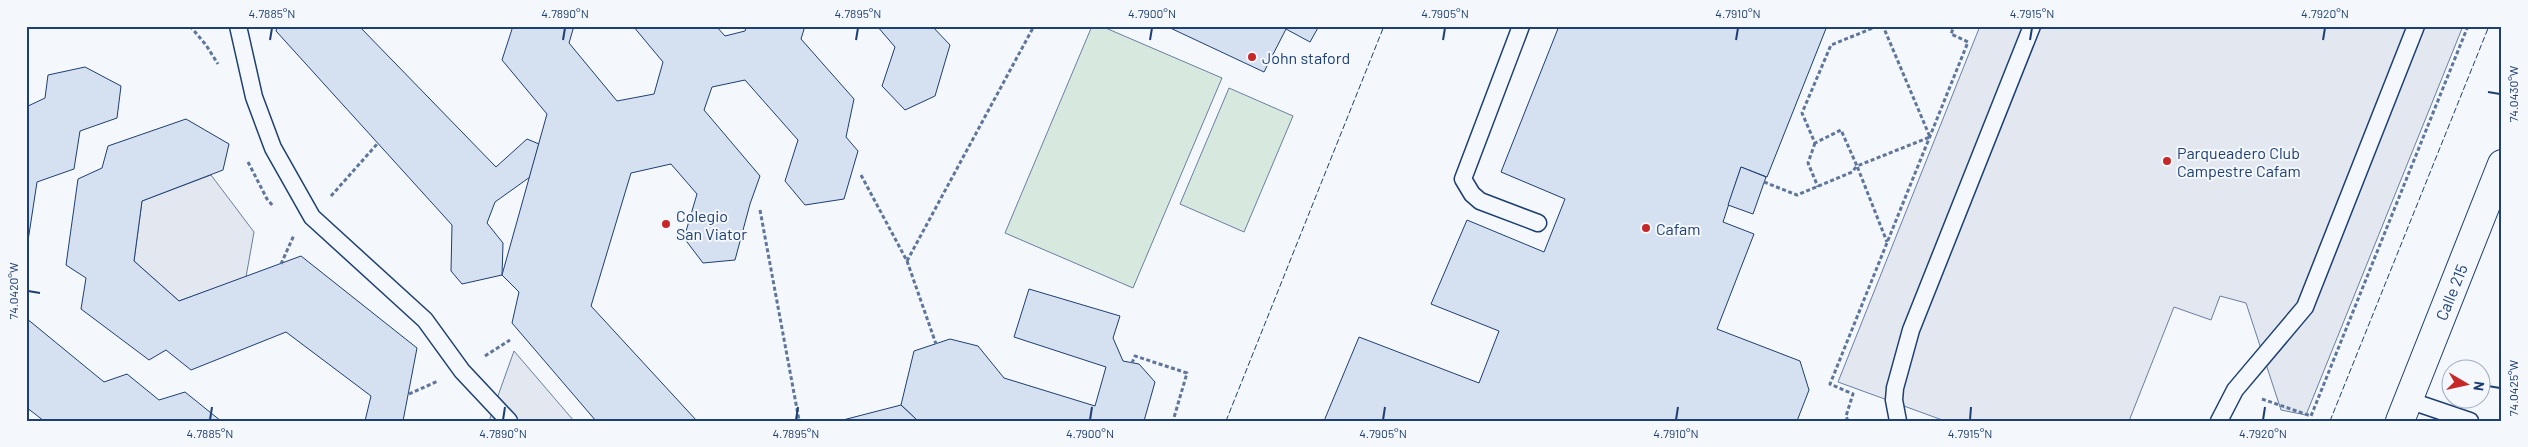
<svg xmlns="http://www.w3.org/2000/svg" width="2528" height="447" font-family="Barlow,sans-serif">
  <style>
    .green { fill: #d7e8df; stroke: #687fa3 }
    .parking { fill: #e3e8f0; stroke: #687fa3 }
    .building { fill: #d5e0f0; stroke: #1d3f73 }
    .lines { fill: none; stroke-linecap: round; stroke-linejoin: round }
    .lane-casing { stroke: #1d3f73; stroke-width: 19 }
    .street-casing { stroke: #1d3f73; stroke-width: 30 }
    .path { stroke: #5e769c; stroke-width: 3; stroke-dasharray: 4 2.5; stroke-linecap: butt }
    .lane { stroke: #f4f7fb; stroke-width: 16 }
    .street { stroke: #f4f7fb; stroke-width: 28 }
    .fence { stroke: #1d3f73; stroke-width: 1; stroke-dasharray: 6 2.5; stroke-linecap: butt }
    .ticks { fill: none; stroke: #1d3f73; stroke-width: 2 }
    .poi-dot { fill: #c62828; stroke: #f4f7fb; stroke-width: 2 }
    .labels { text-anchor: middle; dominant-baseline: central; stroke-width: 4; stroke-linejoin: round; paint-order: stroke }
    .poi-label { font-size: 16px; fill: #1d3f73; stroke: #f4f7fb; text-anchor: start }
    .street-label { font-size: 16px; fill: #1d3f73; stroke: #f4f7fb }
    .neatline { fill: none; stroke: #1d3f73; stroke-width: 2 }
    .ticks-label { font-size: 12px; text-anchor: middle; fill: #1d3f73 }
  </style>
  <rect width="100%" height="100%" fill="#f4f7fb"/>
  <g class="green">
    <polygon points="1092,26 1101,26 1222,78 1133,288 1005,233"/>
    <polygon points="1229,88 1293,116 1244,232 1180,204"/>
  </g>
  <g class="parking">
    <polygon points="1980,26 2463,26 2306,415 2281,410 2246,303 2220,296 2211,320 2174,307 2129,421 1945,421 1838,382"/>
    <polygon points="211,175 254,232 246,277 179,301 134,261 142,201"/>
    <polygon points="514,351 574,421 489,421"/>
  </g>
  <g class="building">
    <polygon points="277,26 359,26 496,167 527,139 539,144 530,177 495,202 487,223 503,243 502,275 462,284 451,271 452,225 276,31"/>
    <polygon points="513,26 574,26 569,43 617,101 654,94 663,62 633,26 716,26 725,36 745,31 747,26 805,26 801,39 854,99 846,137 858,151 844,199 805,205 785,181 798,140 745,80 712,87 704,110 760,176 750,204 735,260 703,263 684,238 697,194 671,164 631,173 591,306 697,421 596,421 512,323 519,292 502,275 547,114 502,60"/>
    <polygon points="877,26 932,26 950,45 935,96 905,110 882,86 895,47"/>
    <polygon points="1166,26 1319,26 1310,42 1286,29 1264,72"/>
    <polygon points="1559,26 1827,26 1767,177 1741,167 1723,222 1754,234 1717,329 1800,361 1809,390 1797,421 1324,421 1359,337 1479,383 1499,331 1431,304 1467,220 1544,252 1565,199 1501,172"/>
    <polygon points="85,67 121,86 117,118 80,131 74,169 37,182 26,254 26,107 45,98 48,75"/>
    <polygon points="186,119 229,144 223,170 142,201 134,261 179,301 301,256 417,348 403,421 365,421 371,396 286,332 191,370 166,350 149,360 81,309 86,278 66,265 78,179 102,168 108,146"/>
    <polygon points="1741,167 1766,177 1753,214 1728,205"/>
    <polygon points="1029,289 1120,316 1113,338 1123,361 1139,364 1155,382 1144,421 918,421 901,405 914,351 950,339 978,346 1004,378 1095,406 1106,367 1014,337"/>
    <polygon points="26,318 104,382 127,374 159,400 185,392 221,421 44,421 26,407"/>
    <polygon points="901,405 918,421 839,421"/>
  </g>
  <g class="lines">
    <defs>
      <g id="lane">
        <polyline points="238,26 254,97 273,148 312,217 425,320 462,371 509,421"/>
        <polyline points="1521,26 1463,179 1472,194 1480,201 1538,223"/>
        <polyline points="2408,400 2470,421"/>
        <polyline points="1898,421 1894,400 1895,388 1911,330 2032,26"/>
        <polyline points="2219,421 2235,390 2305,307 2416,26"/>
      </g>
      <polyline id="street" points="2400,421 2502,164"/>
    </defs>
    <use href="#lane" class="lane-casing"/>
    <use href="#street" class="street-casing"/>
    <g class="path">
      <polyline points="190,26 206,45 218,64"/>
      <polyline points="1878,26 1831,45 1802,113 1815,143 1841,130 1857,166 1930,137 1883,26"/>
      <polyline points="1815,143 1808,163 1818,187"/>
      <polyline points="248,162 267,199 273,206"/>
      <polyline points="861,175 907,261 936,344"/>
      <polyline points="1764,182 1797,195 1852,172 1857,166 1887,242"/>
      <polyline points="331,196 378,143"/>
      <polyline points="760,210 799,420"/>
      <polyline points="907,261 1034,26"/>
      <polyline points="281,264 294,235"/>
      <polyline points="485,356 510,340"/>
      <polyline points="1132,363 1135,356 1187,373 1173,421"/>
      <polyline points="409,394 438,381"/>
      <polyline points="2262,399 2311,416 2468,26"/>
      <polyline points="1848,421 1846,416 1853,394 1830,384 1968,42 1951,34 1954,26"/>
    </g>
    <use href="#lane" class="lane"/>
    <use href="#street" class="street"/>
    <g class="fence">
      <polyline points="1226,421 1384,26"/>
      <polyline points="2330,421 2489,26"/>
    </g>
  </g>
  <path class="ticks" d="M270,40L272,28M563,40L565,28M856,40L858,28M1150,40L1152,28M1443,40L1445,28M1736,40L1738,28M2030,40L2032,28M2323,40L2325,28M2488,92L2500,94M28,291L40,293M2488,386L2500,388M210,420L212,407M503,420L505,407M796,420L798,407M1090,420L1092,407M1383,420L1385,407M1676,420L1678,407M1970,420L1971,407M2263,420L2265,407"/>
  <g class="poi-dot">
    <circle cx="1252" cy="57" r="5"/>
    <circle cx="2167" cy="161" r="5"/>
    <circle cx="666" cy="224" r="5"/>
    <circle cx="1646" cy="228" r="5"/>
  </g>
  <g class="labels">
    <g class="poi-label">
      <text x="1262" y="57">John staford</text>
      <text x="2177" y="152">Parqueadero Club<tspan x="2177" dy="18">Campestre Cafam</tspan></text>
      <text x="676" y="215">Colegio<tspan x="676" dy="18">San Viator</tspan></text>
      <text x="1656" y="228">Cafam</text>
    </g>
    <g class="street-label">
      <text transform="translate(2451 292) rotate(-68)">Calle 215</text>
    </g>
  </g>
  <rect width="2528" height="447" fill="none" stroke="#f4f7fb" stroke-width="55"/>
  <g transform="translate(2466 384) rotate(99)"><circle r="24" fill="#f4f7fb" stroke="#9eadc5"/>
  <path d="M0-4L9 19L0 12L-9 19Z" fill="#c62828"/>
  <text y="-8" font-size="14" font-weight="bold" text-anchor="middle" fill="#1d3f73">N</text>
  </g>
  <rect x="28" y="28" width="2472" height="392" class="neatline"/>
  <g class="ticks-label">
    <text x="272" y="18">4.7885°N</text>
    <text x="565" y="18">4.7890°N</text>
    <text x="858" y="18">4.7895°N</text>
    <text x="1152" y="18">4.7900°N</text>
    <text x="1445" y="18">4.7905°N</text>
    <text x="1738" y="18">4.7910°N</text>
    <text x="2032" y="18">4.7915°N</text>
    <text x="2325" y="18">4.7920°N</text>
    <text transform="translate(2514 94) rotate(-90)" y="4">74.0430°W</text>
    <text transform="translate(14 291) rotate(-90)" y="4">74.0420°W</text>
    <text transform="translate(2514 388) rotate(-90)" y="4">74.0425°W</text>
    <text x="210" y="438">4.7885°N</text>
    <text x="503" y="438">4.7890°N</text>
    <text x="796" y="438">4.7895°N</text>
    <text x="1090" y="438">4.7900°N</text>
    <text x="1383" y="438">4.7905°N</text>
    <text x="1676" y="438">4.7910°N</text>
    <text x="1970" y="438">4.7915°N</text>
    <text x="2263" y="438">4.7920°N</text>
  </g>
</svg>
